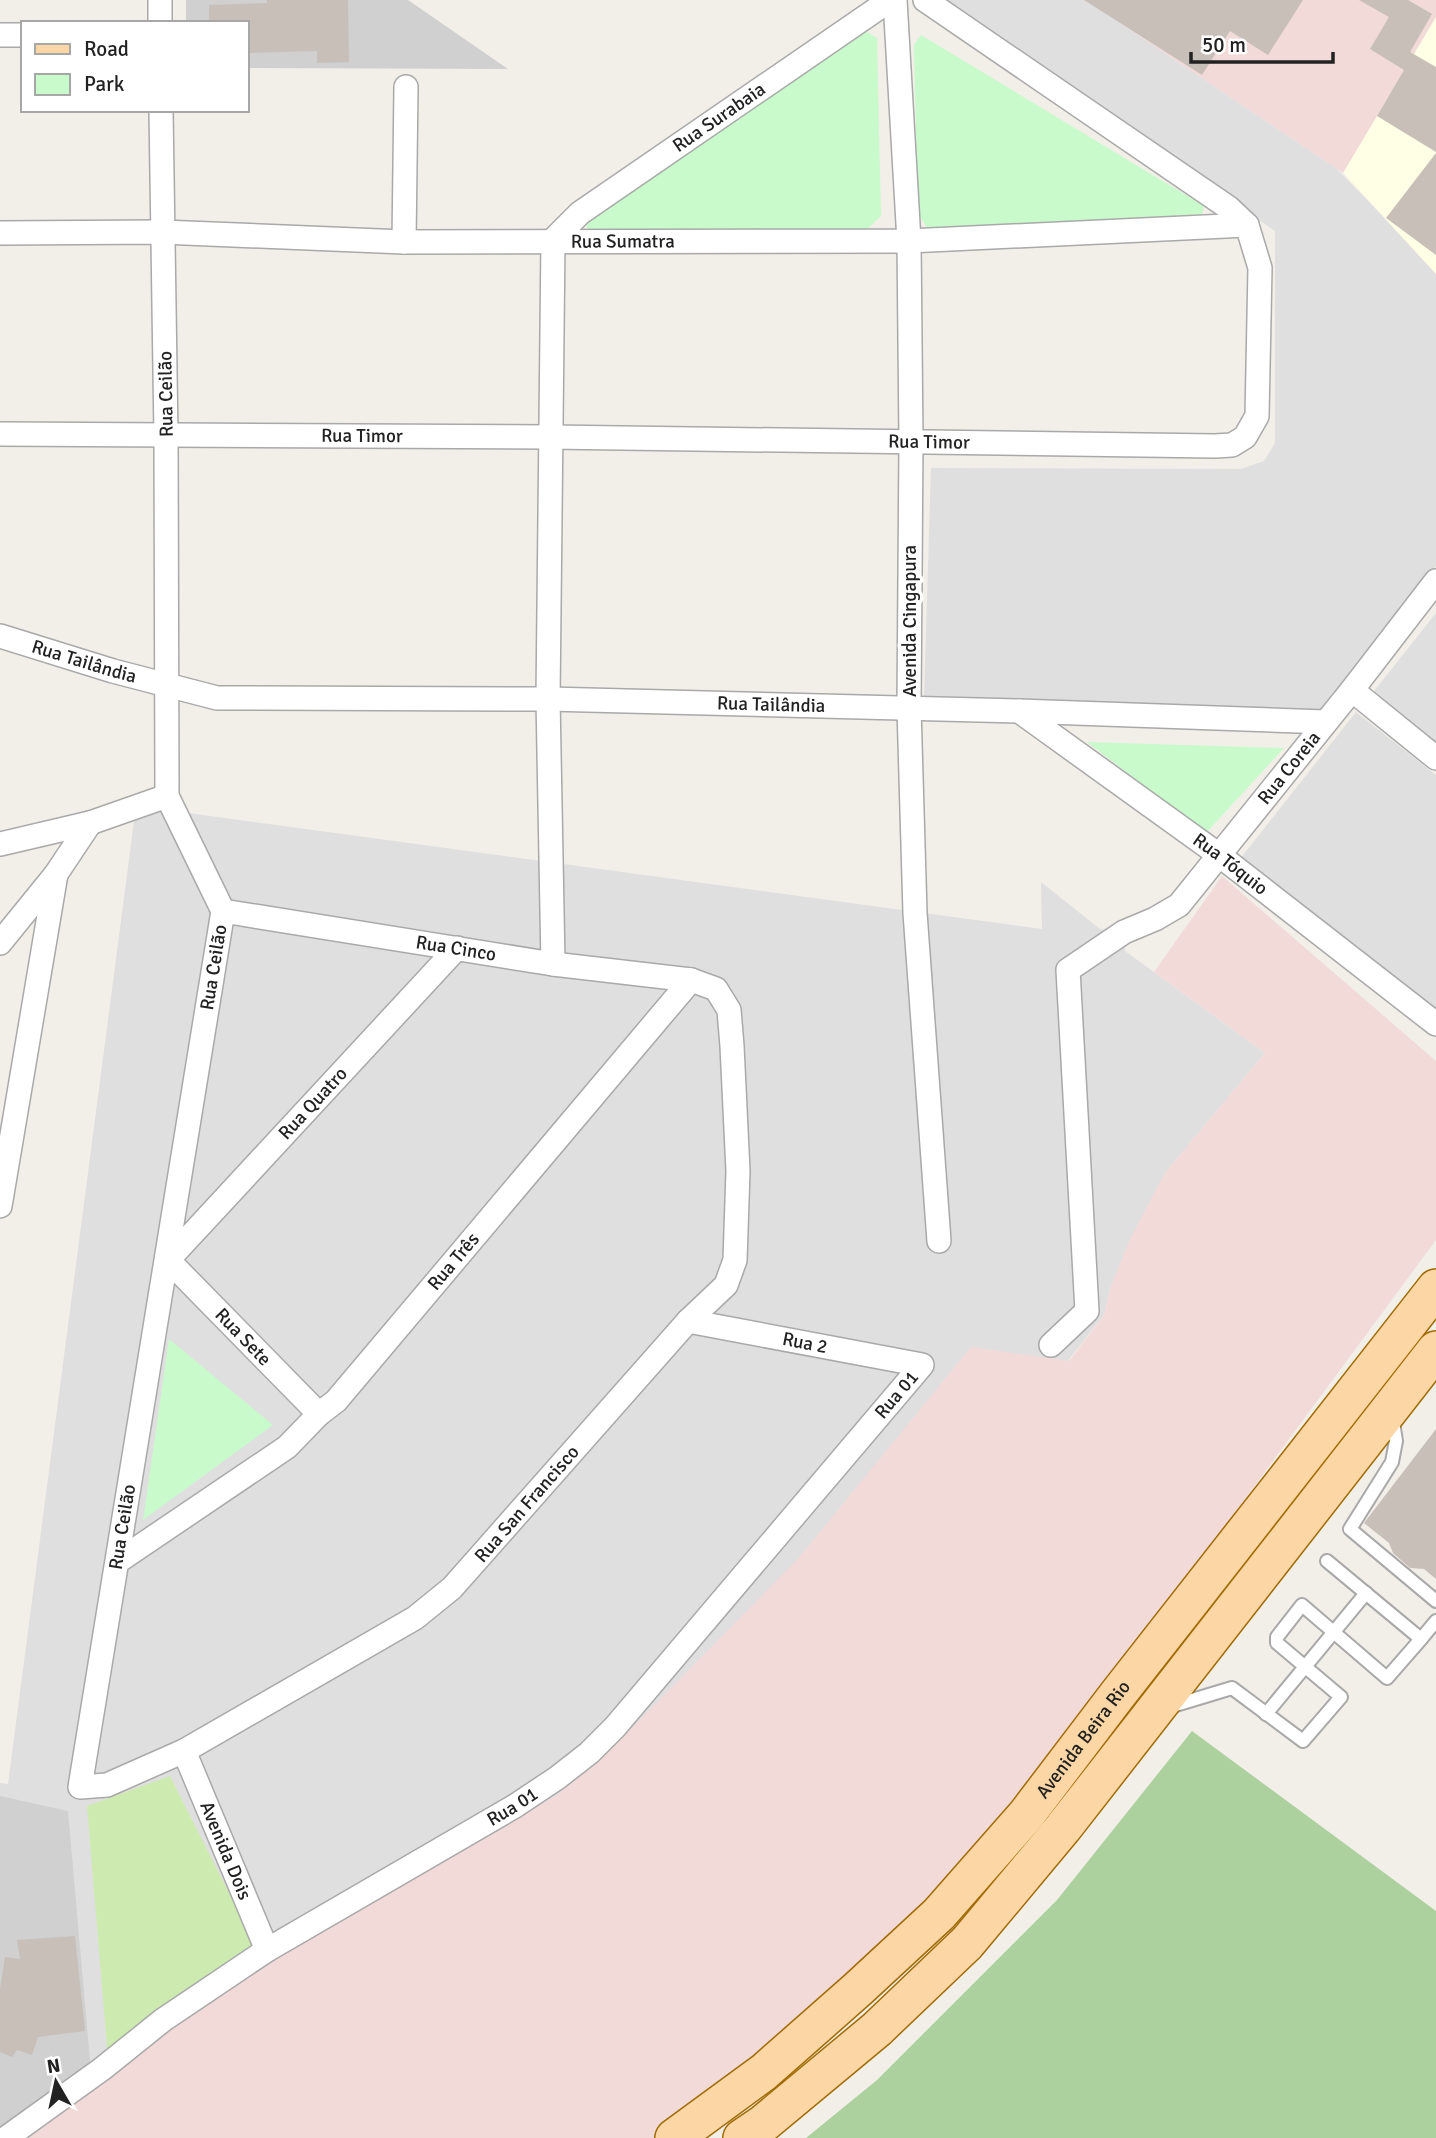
<svg xmlns="http://www.w3.org/2000/svg" width="1436" height="2138" font-family="Signika,sans-serif">
  <style>
    .residential { fill: #e0dfdf }
    .commercial { fill: #f2dad9 }
    .education { fill: #ffffe5 }
    .religious { fill: #d0d0d0 }
    .grass { fill: #cdebb0 }
    .forest { fill: #add19e }
    .park { fill: #c8facc }
    .building { fill: #c7bfb8 }
    .lines { fill: none; stroke-linecap: round; stroke-linejoin: round }
    .lane-casing { stroke: #a9a9a9; stroke-width: 16 }
    .street-casing { stroke: #a9a9a9; stroke-width: 26 }
    .primary-casing { stroke: #a06b00; stroke-width: 40 }
    .lane { stroke: #fff; stroke-width: 12 }
    .street { stroke: #fff; stroke-width: 23 }
    .primary { stroke: #fcd6a4; stroke-width: 37 }
    .labels { text-anchor: middle; dominant-baseline: central; stroke-width: 7; stroke-linejoin: round; paint-order: stroke }
    .street-label { font-size: 19px; fill: #222; stroke: #fff }
  </style>
  <rect width="100%" height="100%" fill="#f2efe9"/>
  <g class="residential">
    <polygon points="943,0 1086,0 1336,168 1436,271 1436,566 1318,713 924,696 931,468 1241,469 1264,461 1275,443 1275,231"/>
    <polygon points="1436,613 1436,746 1371,695"/>
    <polygon points="1356,712 1436,775 1436,1008 1240,859"/>
    <polygon points="136,806 1042,929 1041,882 1100,929 1124,932 1125,951 1265,1053 1165,1173 1110,1289 1104,1315 958,1501 106,2138 0,2138 0,1783 8,1784"/>
  </g>
  <g class="commercial">
    <polygon points="1086,0 1436,0 1436,274 1343,173"/>
    <polygon points="1222,876 1436,1061 1436,1240 1027,1794 867,1970 665,2138 29,2138 151,2042 277,1956 556,1796 618,1742 797,1560 971,1347 1069,1361 1104,1315 1110,1289 1130,1239 1165,1173 1265,1053 1154,972"/>
  </g>
  <polygon class="education" points="1436,17 1436,274 1343,173"/>
  <g class="religious">
    <polygon points="186,0 408,0 508,69 247,68 247,23 186,23"/>
    <polygon points="0,1796 68,1811 91,2072 0,2130"/>
  </g>
  <polygon class="grass" points="170,1776 256,1947 108,2059 87,1806"/>
  <polygon class="forest" points="1192,1731 1436,1911 1436,2138 806,2138 877,2080 1057,1900"/>
  <g class="park">
    <polygon points="865,31 877,38 881,216 864,232 589,231 584,220"/>
    <polygon points="921,35 1204,206 1202,214 930,232 918,214 914,45"/>
    <polygon points="1087,742 1284,748 1206,833"/>
    <polygon points="169,1339 273,1425 143,1520"/>
  </g>
  <g class="building">
    <polygon points="267,0 348,0 349,62 317,63 317,51 247,53 247,23 209,23 209,5 267,3"/>
    <polygon points="1084,0 1303,0 1268,55 1230,31 1202,75"/>
    <polygon points="1359,0 1408,0 1432,14 1410,52 1436,67 1436,152 1377,116 1404,70 1370,49 1389,17"/>
    <polygon points="1436,153 1436,255 1386,218"/>
    <polygon points="1436,1429 1436,1579 1424,1569 1410,1568 1393,1553 1389,1543 1364,1523"/>
    <polygon points="75,1936 85,2031 38,2037 32,2055 17,2050 12,2057 0,2052 0,1989 5,1957 20,1959 17,1940"/>
  </g>
  <g class="lines">
    <defs>
      <g id="lane">
        <polyline points="1392,1416 1396,1441 1392,1462 1350,1529 1436,1601"/>
        <polyline points="1327,1561 1421,1639 1436,1621"/>
        <polyline points="1169,1707 1232,1688 1303,1741 1341,1697 1277,1643 1277,1637 1302,1605 1387,1678 1421,1639"/>
        <polyline points="1266,1714 1366,1593"/>
      </g>
      <g id="street">
        <polyline points="160,0 160,23"/>
        <polyline points="895,0 909,241 911,441 909,708 915,913 939,1241"/>
        <polyline points="0,35 23,35"/>
        <path id="s1" d="M0,233L162,232L404,242L909,241L1247,225"/>
        <polyline points="404,242 406,87"/>
        <path id="s2" d="M0,434L550,437L1215,446L1232,445L1245,437L1257,416L1260,268L1247,225L1229,208L925,0"/>
        <path id="s3" d="M0,636L113,671L217,698L548,699L1019,711L1325,722"/>
        <polyline points="1352,690 1436,758"/>
        <path id="s4" d="M1019,711L1219,855L1436,1024"/>
        <polyline points="0,844 90,823 167,796"/>
        <path id="s5" d="M223,911L553,964L691,980"/>
        <polyline points="0,943 56,874 90,823"/>
        <path id="s6" d="M553,964L548,699L553,240L580,213L890,0"/>
        <polyline points="0,1206 56,874"/>
        <path id="s7" d="M1051,1345L1087,1311L1068,970L1124,932L1155,919L1179,905L1352,690L1436,581"/>
        <path id="s8" d="M319,1414L168,1260L457,948"/>
        <path id="s9" d="M117,1562L287,1447L319,1414L336,1401L691,980L716,989L729,1010L732,1046L738,1171L735,1260L726,1285L688,1321L452,1588L415,1618L184,1751L107,1785L80,1787L223,911L167,796L166,436L161,110"/>
        <path id="s10" d="M184,1751L267,1950"/>
        <path id="s11" d="M6,2138L102,2069L163,2020L267,1950L515,1806L557,1778L589,1753L615,1727L922,1365L688,1321"/>
      </g>
      <g id="primary">
        <path id="s12" d="M674,2138L764,2072L858,1989L939,1914L1026,1815L1118,1694L1436,1288"/>
        <polyline points="742,2138 764,2123 877,2029 967,1943 1063,1828 1436,1350"/>
      </g>
    </defs>
    <use href="#lane" class="lane-casing"/>
    <use href="#street" class="street-casing"/>
    <use href="#primary" class="primary-casing"/>
    <use href="#lane" class="lane"/>
    <use href="#street" class="street"/>
    <use href="#primary" class="primary"/>
  </g>
  <g class="labels">
    <g class="street-label">
      <text stroke="none"><textPath href="#s6" startOffset="931">Rua Surabaia</textPath></text>
      <text stroke="none"><textPath href="#s1" startOffset="623">Rua Sumatra</textPath></text>
      <text transform="translate(166 394) rotate(-91)">Rua Ceilão</text>
      <text stroke="none"><textPath href="#s2" startOffset="362">Rua Timor</textPath></text>
      <text stroke="none"><textPath href="#s2" startOffset="929">Rua Timor</textPath></text>
      <text transform="translate(910 621) rotate(-90)">Avenida Cingapura</text>
      <text stroke="none"><textPath href="#s3" startOffset="88">Rua Tailândia</textPath></text>
      <text stroke="none"><textPath href="#s3" startOffset="780">Rua Tailândia</textPath></text>
      <text stroke="none"><textPath href="#s7" startOffset="696">Rua Coreia</textPath></text>
      <text stroke="none"><textPath href="#s4" startOffset="261">Rua Tóquio</textPath></text>
      <text stroke="none"><textPath href="#s5" startOffset="236">Rua Cinco</textPath></text>
      <text stroke="none"><textPath href="#s9" startOffset="2816">Rua Ceilão</textPath></text>
      <text stroke="none"><textPath href="#s8" startOffset="429">Rua Quatro</textPath></text>
      <text stroke="none"><textPath href="#s9" startOffset="455">Rua Três</textPath></text>
      <text transform="translate(243 1337) rotate(46)">Rua Sete</text>
      <text transform="translate(805 1343) rotate(11)">Rua 2</text>
      <text stroke="none"><textPath href="#s11" startOffset="1172">Rua 01</textPath></text>
      <text transform="translate(527 1504) rotate(-49)">Rua San Francisco</text>
      <text stroke="none"><textPath href="#s9" startOffset="2249">Rua Ceilão</textPath></text>
      <text stroke="none"><textPath href="#s12" startOffset="574">Avenida Beira Rio</textPath></text>
      <text stroke="none"><textPath href="#s11" startOffset="606">Rua 01</textPath></text>
      <text stroke="none"><textPath href="#s10" startOffset="108">Avenida Dois</textPath></text>
    </g>
  </g>
  <rect x="21" y="21" width="228" height="91" fill="#ffffff" stroke="#a7a7a7" stroke-width="2"/>
  <rect x="35" y="44" width="35" height="10" fill="#fcd6a4" stroke="#a7a7a7" stroke-width="2"/>
  <text x="84" y="56" font-size="21" fill="#222222">Road</text>
  <rect x="35" y="74" width="35" height="21" fill="#c8facc" stroke="#a7a7a7" stroke-width="2"/>
  <text x="84" y="91" font-size="21" fill="#222222">Park</text>
  <g transform="translate(56 2082) rotate(351)" stroke="#ffffff" stroke-width="5" paint-order="stroke">
  <path d="M0-5L12 26L0 18L-12 26Z" fill="#222222"/>
  <text y="-10" font-size="19" font-weight="bold" text-anchor="middle" fill="#222222">N</text>
  </g>
  <path d="M1191 52v10h142v-10" fill="none" stroke="#222222" stroke-width="3.5"/>
  <text x="1202" y="52" font-size="21" fill="#222222" stroke="#ffffff" stroke-width="5" paint-order="stroke">50 m</text>
</svg>
